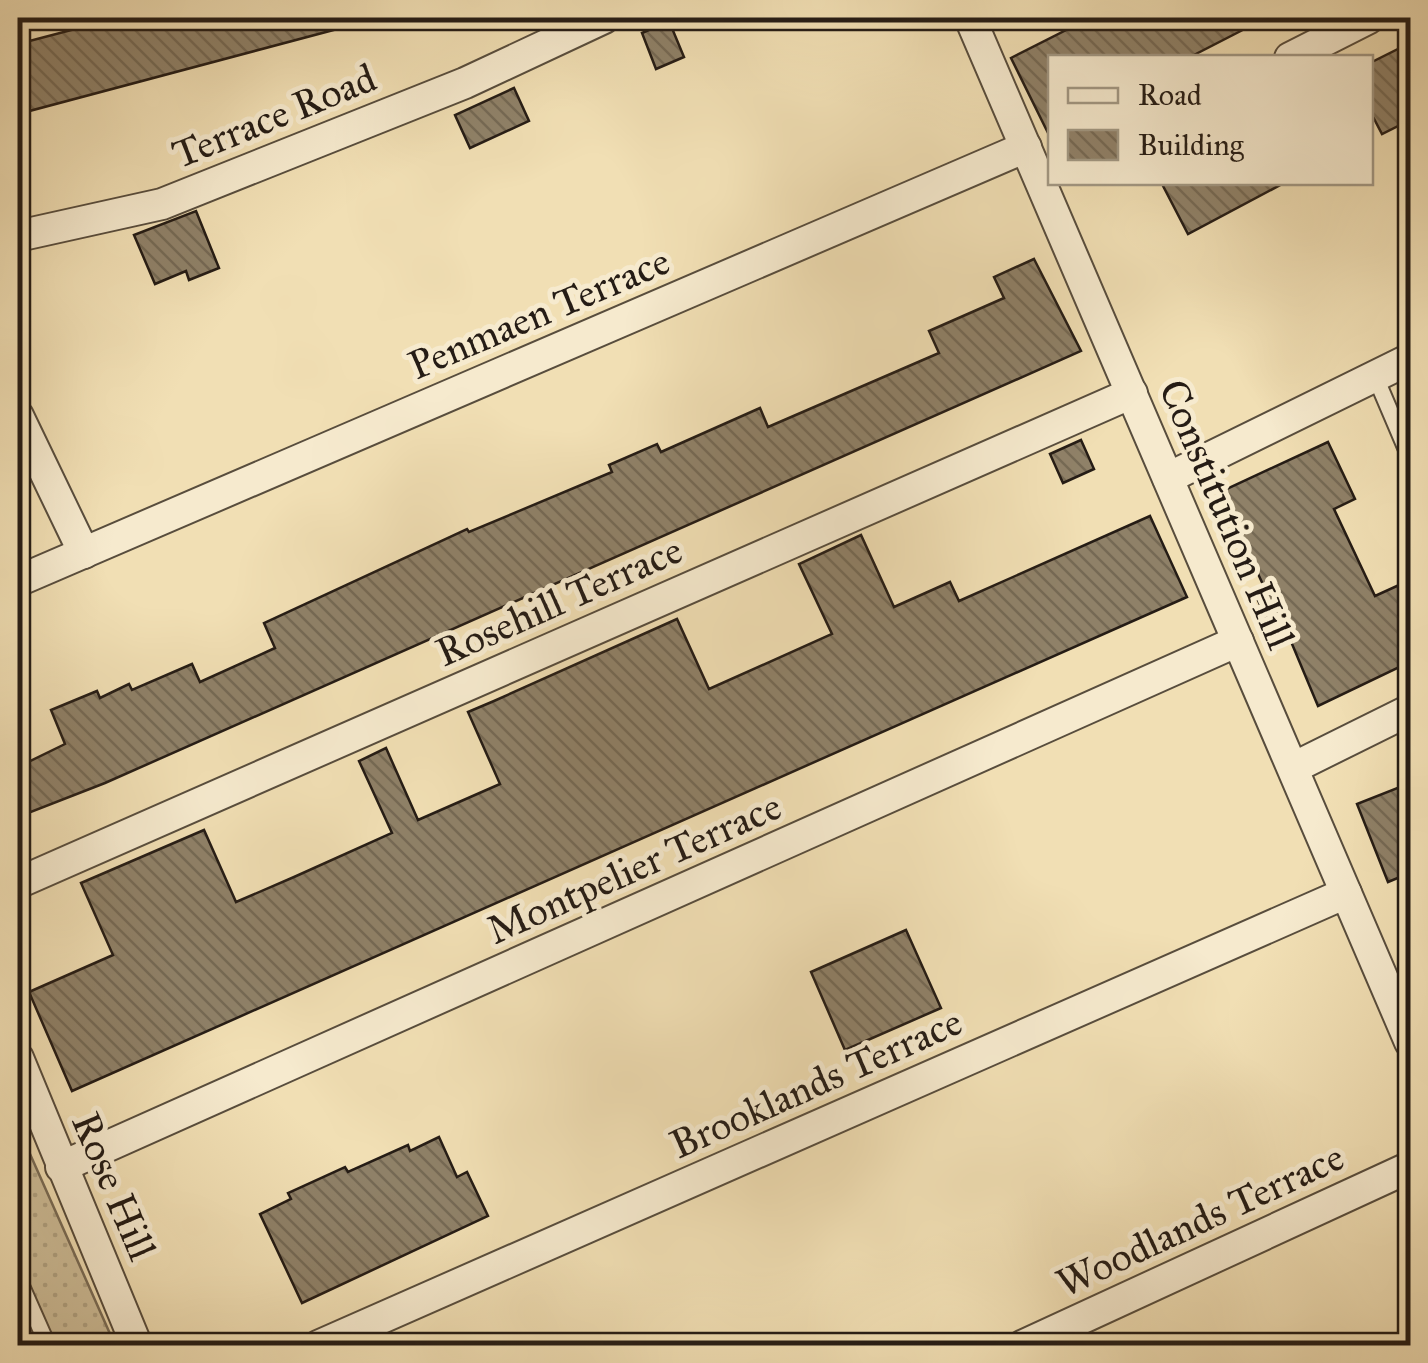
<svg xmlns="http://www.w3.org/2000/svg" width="1428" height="1363" font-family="'IM FELL Great Primer',serif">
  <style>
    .green { fill: url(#green-dots); stroke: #7a6d57; stroke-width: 2.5 }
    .building { fill: url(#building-back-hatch); stroke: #251c15; stroke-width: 2.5 }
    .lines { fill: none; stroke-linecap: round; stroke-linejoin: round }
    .lane-casing { stroke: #584d3d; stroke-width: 19 }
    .street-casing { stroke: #584d3d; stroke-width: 34 }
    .lane { stroke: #f6eace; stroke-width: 15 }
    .street { stroke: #f6eace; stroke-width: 30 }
    .labels { text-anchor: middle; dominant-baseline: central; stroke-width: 10; stroke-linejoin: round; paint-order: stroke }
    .street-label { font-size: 40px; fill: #251c15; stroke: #f6eace }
  </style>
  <defs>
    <pattern id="green-dots" width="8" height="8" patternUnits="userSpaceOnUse" patternTransform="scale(2.5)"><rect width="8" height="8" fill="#cebe99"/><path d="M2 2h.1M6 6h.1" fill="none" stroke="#b1a383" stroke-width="1.8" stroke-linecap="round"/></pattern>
    <pattern id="building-back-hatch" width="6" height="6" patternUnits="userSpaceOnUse" patternTransform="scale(2.5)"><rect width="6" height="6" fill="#8f8168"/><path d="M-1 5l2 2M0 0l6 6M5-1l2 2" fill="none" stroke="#756954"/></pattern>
  </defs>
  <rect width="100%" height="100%" fill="#f1dfb4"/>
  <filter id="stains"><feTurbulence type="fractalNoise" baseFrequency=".002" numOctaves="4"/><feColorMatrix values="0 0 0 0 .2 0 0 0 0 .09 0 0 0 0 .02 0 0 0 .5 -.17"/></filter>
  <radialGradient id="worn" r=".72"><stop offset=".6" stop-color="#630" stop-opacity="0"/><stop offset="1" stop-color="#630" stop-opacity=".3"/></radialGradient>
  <polygon class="green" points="18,1127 115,1345 18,1345"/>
  <g class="building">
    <polygon points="100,18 340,18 341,28 18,114 18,44 102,22"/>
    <polygon points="1090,18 1266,18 1188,58 1050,58 1050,137 1011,58"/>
    <polygon points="669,21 684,57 656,69 642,33"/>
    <polygon points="1410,43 1410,120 1382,134 1370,111 1370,63"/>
    <polygon points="514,88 529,121 470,148 455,115"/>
    <polygon points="1161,182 1286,182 1188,234"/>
    <polygon points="196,211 219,268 189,280 186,271 155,284 134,235"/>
    <polygon points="1034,259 1081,351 105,783 18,817 18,767 65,744 51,710 97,691 100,698 129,684 132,690 192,664 200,682 275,648 264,623 467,529 469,532 612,472 609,465 657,444 661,452 760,408 768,427 939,353 929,331 1004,298 994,277"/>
    <polygon points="1081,440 1094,469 1063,483 1050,454"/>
    <polygon points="1328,442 1355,499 1334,509 1375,596 1410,580 1410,662 1318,706 1282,620 1270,626 1256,596 1266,591 1220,492"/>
    <polygon points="1150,516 1187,597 72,1091 29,992 113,955 81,883 204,830 236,902 294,877 392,833 359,761 386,748 418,820 500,784 468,712 494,701 677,619 709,689 832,634 799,564 861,535 894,607 950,582 959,601"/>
    <polygon points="1410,783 1410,873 1388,882 1357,804"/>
    <polygon points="906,930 941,1008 845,1050 811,972"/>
    <polygon points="439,1137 457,1177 467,1172 488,1216 302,1303 260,1214 291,1199 288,1193 345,1167 348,1172 408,1145 410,1151"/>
  </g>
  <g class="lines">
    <defs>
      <g id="lane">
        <polyline points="1375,376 1410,458"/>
        <polyline points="18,1278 48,1346"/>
      </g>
      <g id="street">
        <polyline points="970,18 1410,1042"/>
        <polyline points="1290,58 1369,18"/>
        <polyline points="18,236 162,204 465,83 604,18"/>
        <polyline points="18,416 84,553"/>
        <polyline points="1168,478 1410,359"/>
        <polyline points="18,581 1026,147"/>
        <polyline points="1293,768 1410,710"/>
        <polyline points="18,883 1132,393"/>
        <polyline points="18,1058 137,1346"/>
        <polyline points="61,1167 1238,641"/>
        <polyline points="318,1346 1346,893"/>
        <polyline points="1022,1346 1410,1167"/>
      </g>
    </defs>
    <use href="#lane" class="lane-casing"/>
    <use href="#street" class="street-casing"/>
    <use href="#lane" class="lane"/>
    <use href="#street" class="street"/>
  </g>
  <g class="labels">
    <g class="street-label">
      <text transform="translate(274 116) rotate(-22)">Terrace Road</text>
      <text transform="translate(539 313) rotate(-23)">Penmaen Terrace</text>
      <text transform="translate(1227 514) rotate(67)">Constitution Hill</text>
      <text transform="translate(559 601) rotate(-24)">Rosehill Terrace</text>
      <text transform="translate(634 868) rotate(-24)">Montpelier Terrace</text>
      <text transform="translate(816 1083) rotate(-24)">Brooklands Terrace</text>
      <text transform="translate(114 1186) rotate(67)">Rose Hill</text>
      <text transform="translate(1200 1220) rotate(-25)">Woodlands Terrace</text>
    </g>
  </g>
  <rect width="1428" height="1363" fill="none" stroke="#f1dfb4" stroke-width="60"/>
  <rect x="20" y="20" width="1388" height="1323" fill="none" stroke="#251c15" stroke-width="5"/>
  <rect x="30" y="30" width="1368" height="1303" fill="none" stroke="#251c15" stroke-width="2.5"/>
  <rect x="1048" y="55" width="325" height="130" fill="#f6eace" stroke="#a29884" stroke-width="2.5"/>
  <rect x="1068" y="88" width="50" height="15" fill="#f6eace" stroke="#a29884" stroke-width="2.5"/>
  <text x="1138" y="105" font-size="30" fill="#251c15">Road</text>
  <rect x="1068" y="130" width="50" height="30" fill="url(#building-back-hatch)" stroke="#a29884" stroke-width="2.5"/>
  <text x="1138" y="155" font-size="30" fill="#251c15">Building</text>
  <rect width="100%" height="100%" filter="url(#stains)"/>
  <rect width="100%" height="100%" fill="url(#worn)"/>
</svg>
